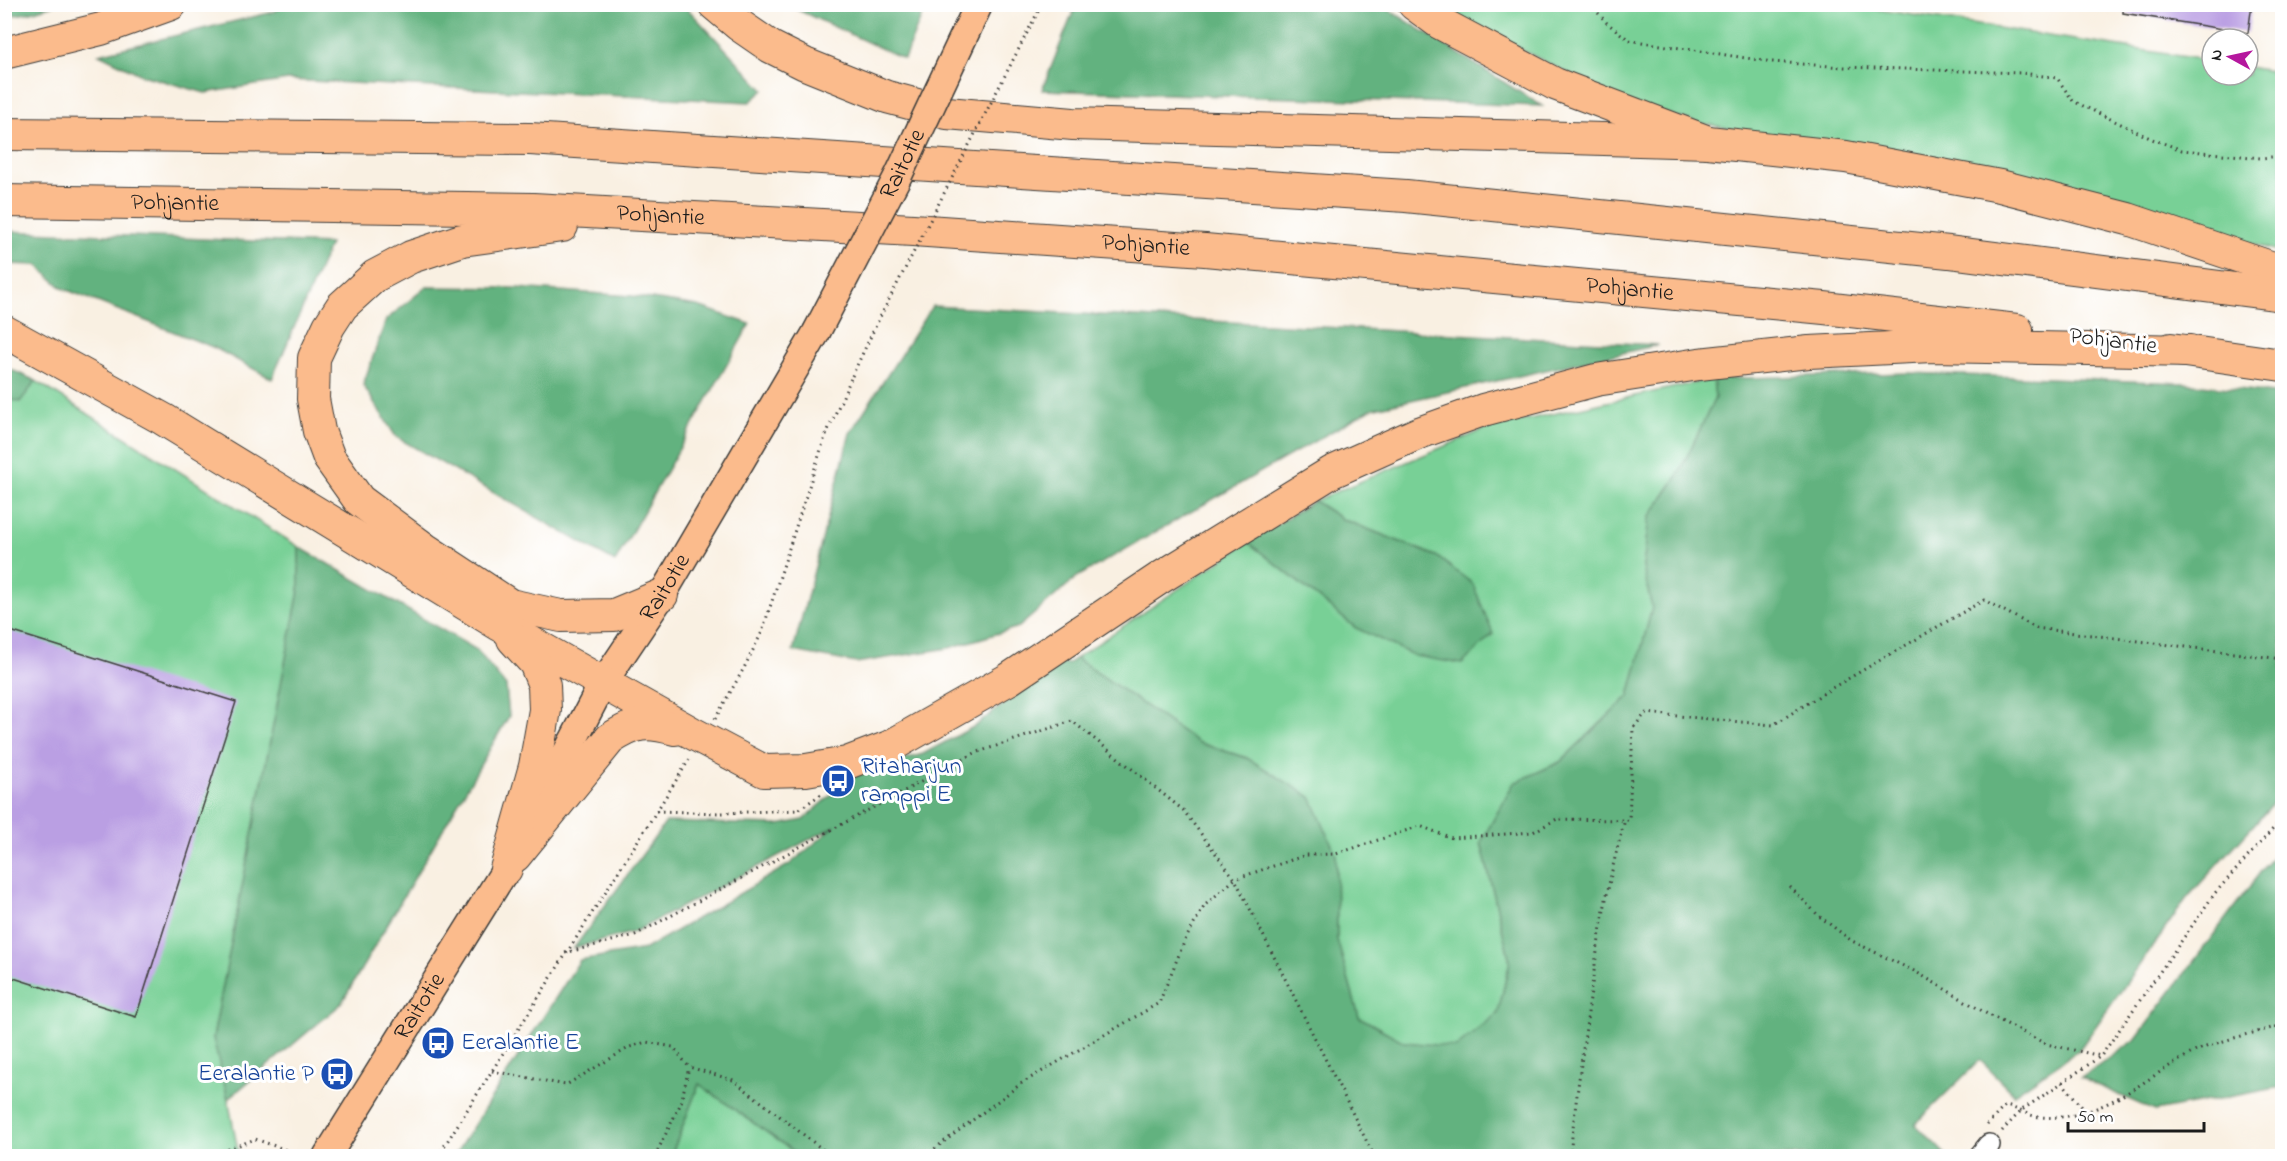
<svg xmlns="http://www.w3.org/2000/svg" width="2287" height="1161" font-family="'Indie Flower',sans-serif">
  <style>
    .green { fill: #78d096; stroke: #4a7659; stroke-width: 1.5 }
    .forest { fill: #62b27f; stroke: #3f674e; stroke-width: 1.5 }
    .building { fill: #ba9fe3 }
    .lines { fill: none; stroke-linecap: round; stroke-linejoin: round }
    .minor-casing { stroke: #3d3c3a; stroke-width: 24 }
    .major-casing { stroke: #3d3c3a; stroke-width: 30 }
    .highway-casing { stroke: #3d3c3a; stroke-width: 34 }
    .path { stroke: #3d3c3a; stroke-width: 3; stroke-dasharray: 1.5 4.5; stroke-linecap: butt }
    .minor { stroke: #fff; stroke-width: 21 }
    .major { stroke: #fbbb8c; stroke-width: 27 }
    .highway { stroke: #fbbb8c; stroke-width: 32 }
    .major-bridge-casing { stroke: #3d3c3a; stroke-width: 30; stroke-linecap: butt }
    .path-bridge { stroke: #3d3c3a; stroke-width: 3; stroke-dasharray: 1.5 4.5; stroke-linecap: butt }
    .major-bridge { stroke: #fbbb8c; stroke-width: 27 }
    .labels { text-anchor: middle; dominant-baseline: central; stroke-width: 6; stroke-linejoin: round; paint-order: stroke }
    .street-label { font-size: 24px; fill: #1c1c1c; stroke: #fff }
    .transit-label { font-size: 24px; fill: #164399; stroke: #fff; text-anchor: start }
  </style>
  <rect width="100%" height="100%" fill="#fff"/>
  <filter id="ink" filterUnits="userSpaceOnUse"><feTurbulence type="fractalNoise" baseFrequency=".0167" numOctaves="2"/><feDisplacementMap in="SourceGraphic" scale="12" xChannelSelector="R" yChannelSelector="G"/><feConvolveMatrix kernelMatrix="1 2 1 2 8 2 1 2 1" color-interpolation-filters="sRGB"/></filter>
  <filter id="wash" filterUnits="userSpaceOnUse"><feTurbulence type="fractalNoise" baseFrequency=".008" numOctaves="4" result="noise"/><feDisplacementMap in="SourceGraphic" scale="24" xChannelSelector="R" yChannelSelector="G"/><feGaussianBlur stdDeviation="1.35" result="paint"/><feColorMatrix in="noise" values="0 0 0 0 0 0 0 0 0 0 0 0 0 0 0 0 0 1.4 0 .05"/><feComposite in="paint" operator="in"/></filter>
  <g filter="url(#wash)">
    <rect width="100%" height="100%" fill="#f9f0e2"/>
    <g class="green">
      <polygon points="1433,5 1848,5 2212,61 2212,75 2248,75 2248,67 2282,73 2282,252 2002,179 1695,122 1621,100"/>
      <polygon points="4,367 36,381 299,547 299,591 213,1038 228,1099 239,1156 5,1156"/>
      <polygon points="1713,379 1715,398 1677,477 1649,518 1643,567 1652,608 1629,696 1560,762 1514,783 1481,842 1510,961 1498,1013 1456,1048 1404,1042 1359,1017 1337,940 1336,854 1247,758 1199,743 1076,658 1248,542 1356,628 1436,556 1342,519 1314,501 1488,428"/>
      <polygon points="699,1084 800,1156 671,1156"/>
    </g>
    <g class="forest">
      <polygon points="5,4 53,4 53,5 31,12 5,17"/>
      <polygon points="286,4 684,5 764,90 750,102 288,80 205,93 142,75 99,54 273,12"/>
      <polygon points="1380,4 1542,106 1042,90 1076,5"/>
      <polygon points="787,5 926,5 904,59"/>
      <polygon points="5,231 330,244 272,379 215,348 62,288 37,265 5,264"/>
      <polygon points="426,287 517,288 632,296 698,306 750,324 615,562 396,437 363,385 386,320"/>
      <polygon points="932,306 1658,345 1371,409 1077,577 1019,627 949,648 856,663 793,651 850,433"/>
      <polygon points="5,367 36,381 20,402 5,398"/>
      <polygon points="1909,373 2184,383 2282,394 2282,794 2187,898 2079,1050 2014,1094 1980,1060 1915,1124 1947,1156 800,1156 699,1084 671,1156 454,1156 580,960 645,949 790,864 835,826 634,932 574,948 666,822 778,825 803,820 858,772 923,754 975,726 1059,661 1067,664 1076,658 1199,743 1247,758 1311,797 1336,854 1337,940 1359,1017 1404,1042 1456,1047 1498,1013 1510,961 1481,842 1514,783 1560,762 1629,696 1652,608 1643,567 1649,518 1677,477 1715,398 1713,379"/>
      <polygon points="1314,501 1342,519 1436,556 1473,584 1493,634 1462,664 1415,656 1356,628 1248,542"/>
      <polygon points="299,547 477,650 506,686 509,716 341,1004 228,1099 213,1038 299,591"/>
      <polygon points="2282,843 2282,1087 2155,1111 2081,1078 2135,1040"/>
    </g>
    <g id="blocks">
      <g class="building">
        <polygon points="2123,4 2252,4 2248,33 2123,13"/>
        <polygon points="4,629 236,702 136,1017 4,975"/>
      </g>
    </g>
  </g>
  <g filter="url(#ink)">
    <use href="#blocks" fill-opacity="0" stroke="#3d3c3a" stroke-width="1.5"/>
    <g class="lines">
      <defs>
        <polyline id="minor" points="1980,1156 1989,1145"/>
        <g id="major">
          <path id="s1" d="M327,1156L506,869L603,683L662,595L816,333"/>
        </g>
        <g id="highway">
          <polyline points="714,4 739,25 771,47 805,64 887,97 947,113 1073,124 1708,142"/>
          <polyline points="1414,4 1440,23 1555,84 1708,142 1846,157 2000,186 2128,219 2282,271"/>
          <polyline points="4,53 101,29 171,4"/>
          <polyline points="4,134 530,139 1406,196 1949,252 2282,295"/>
          <path id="s2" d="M4,201L533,209L913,230L1205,250L1824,308L2017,330"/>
          <polyline points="562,226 462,240 411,257 375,276 342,306 329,326 314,358 313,399 319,431 329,458 359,500 425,549 510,605 561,616 614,615 662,595"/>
          <polyline points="4,331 163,419 500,625 694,734 764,771 806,770 847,763 889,747 1009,679 1160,578 1332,472 1419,433 1483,410 1596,380 1699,364 1809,352 1932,346 2190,351"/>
          <polyline points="2171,349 2282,365"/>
          <path d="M515,856L610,739C636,722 645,721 675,729"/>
          <polyline points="506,869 535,766 545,710 544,685 535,663 513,639"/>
        </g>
      </defs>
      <use href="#minor" class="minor-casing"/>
      <use href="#major" class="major-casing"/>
      <use href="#highway" class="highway-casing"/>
      <g class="path">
        <polyline points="1590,4 1607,23 1629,40 1661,45 1772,62 1844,67 2022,73 2057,78 2073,101 2152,139 2182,150 2261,158 2282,156"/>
        <polyline points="715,719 744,668 762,632 825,437 852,376"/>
        <polyline points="656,811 721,813 798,810 823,793"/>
        <polyline points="1790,887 1819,916 1852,941 1916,972 1989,1015 2046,1044 2101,1056"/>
        <polyline points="565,953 635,935 975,753 1072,721 1183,810 1235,879 1374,1156"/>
        <polyline points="492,1071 566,1085 630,1047 646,1042 673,1047 689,1067 733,1080 831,1156"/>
        <polyline points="2062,1082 2086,1112"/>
        <path d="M1987,1125L2005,1106C2017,1108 2028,1116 2040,1117C2100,1123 2145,1077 2194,1052C2219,1040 2256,1033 2282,1025"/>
        <polyline points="2002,1131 2022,1110 2101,1056 2215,893 2282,819"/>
        <polyline points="211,1156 255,1139 289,1151"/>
        <polyline points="438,1156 689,760"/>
        <polyline points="655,1156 681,1103 689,1067"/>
        <polyline points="925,1156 1022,1083 1159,1003 1185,940 1205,905 1235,879 1306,855 1336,854 1420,826 1452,838 1533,832 1557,819 1629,820 1633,728 1646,713 1773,725 1832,688 1984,600 2036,628 2282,659"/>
        <path d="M1570,1156C1575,1106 1582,1056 1589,1006C1598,943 1607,881 1625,820"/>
      </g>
      <use href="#minor" class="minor"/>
      <use href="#major" class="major"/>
      <use href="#highway" class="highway"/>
      <defs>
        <g id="major-bridge">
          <path id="s3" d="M816,333L899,174L979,4"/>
        </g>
      </defs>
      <use href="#major-bridge" class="major-bridge-casing"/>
      <polyline class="path-bridge" points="852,376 878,321 1042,4"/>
      <use href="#major-bridge" class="major-bridge"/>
    </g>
  </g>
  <defs>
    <symbol id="bus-disc" viewBox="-11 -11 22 22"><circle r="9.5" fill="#1a4fb4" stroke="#fff"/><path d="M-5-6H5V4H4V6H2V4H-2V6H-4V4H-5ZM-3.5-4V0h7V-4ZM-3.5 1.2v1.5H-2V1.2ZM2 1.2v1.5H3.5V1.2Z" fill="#fff"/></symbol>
  </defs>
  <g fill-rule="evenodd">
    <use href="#bus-disc" x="819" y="762" width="38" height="38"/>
    <use href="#bus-disc" x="419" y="1024" width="38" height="38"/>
    <use href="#bus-disc" x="318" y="1055" width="38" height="38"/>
  </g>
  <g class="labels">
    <g class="street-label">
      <text stroke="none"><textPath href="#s3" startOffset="190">Raitotie</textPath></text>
      <text stroke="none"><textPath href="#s2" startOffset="171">Pohjantie</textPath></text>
      <text stroke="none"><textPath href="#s2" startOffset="657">Pohjantie</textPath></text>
      <text stroke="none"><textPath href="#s2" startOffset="1143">Pohjantie</textPath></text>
      <text stroke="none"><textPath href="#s2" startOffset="1629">Pohjantie</textPath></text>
      <text transform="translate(2113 342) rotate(7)">Pohjantie</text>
      <text stroke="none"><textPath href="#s1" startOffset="662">Raitotie</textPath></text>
      <text stroke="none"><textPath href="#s1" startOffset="176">Raitotie</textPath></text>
    </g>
    <g class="transit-label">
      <text x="861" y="767">Ritaharjun<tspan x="861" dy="28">ramppi E</tspan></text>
      <text x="461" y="1043">Eeralantie E</text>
      <text x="314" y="1074" text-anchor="end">Eeralantie P</text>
    </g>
  </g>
  <rect width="2287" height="1161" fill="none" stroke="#fff" stroke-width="24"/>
  <g transform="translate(2230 57) rotate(278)"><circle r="28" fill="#ffffff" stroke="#a4a4a4" stroke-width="1.5"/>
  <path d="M0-4.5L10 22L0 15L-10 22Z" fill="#b5179e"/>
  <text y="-9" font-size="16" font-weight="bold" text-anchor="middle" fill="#1c1c1c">N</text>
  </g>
  <path d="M2068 1122v9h136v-9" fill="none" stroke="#1c1c1c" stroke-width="3"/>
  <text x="2077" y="1122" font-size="18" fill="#1c1c1c" stroke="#ffffff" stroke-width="4.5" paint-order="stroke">50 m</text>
</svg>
